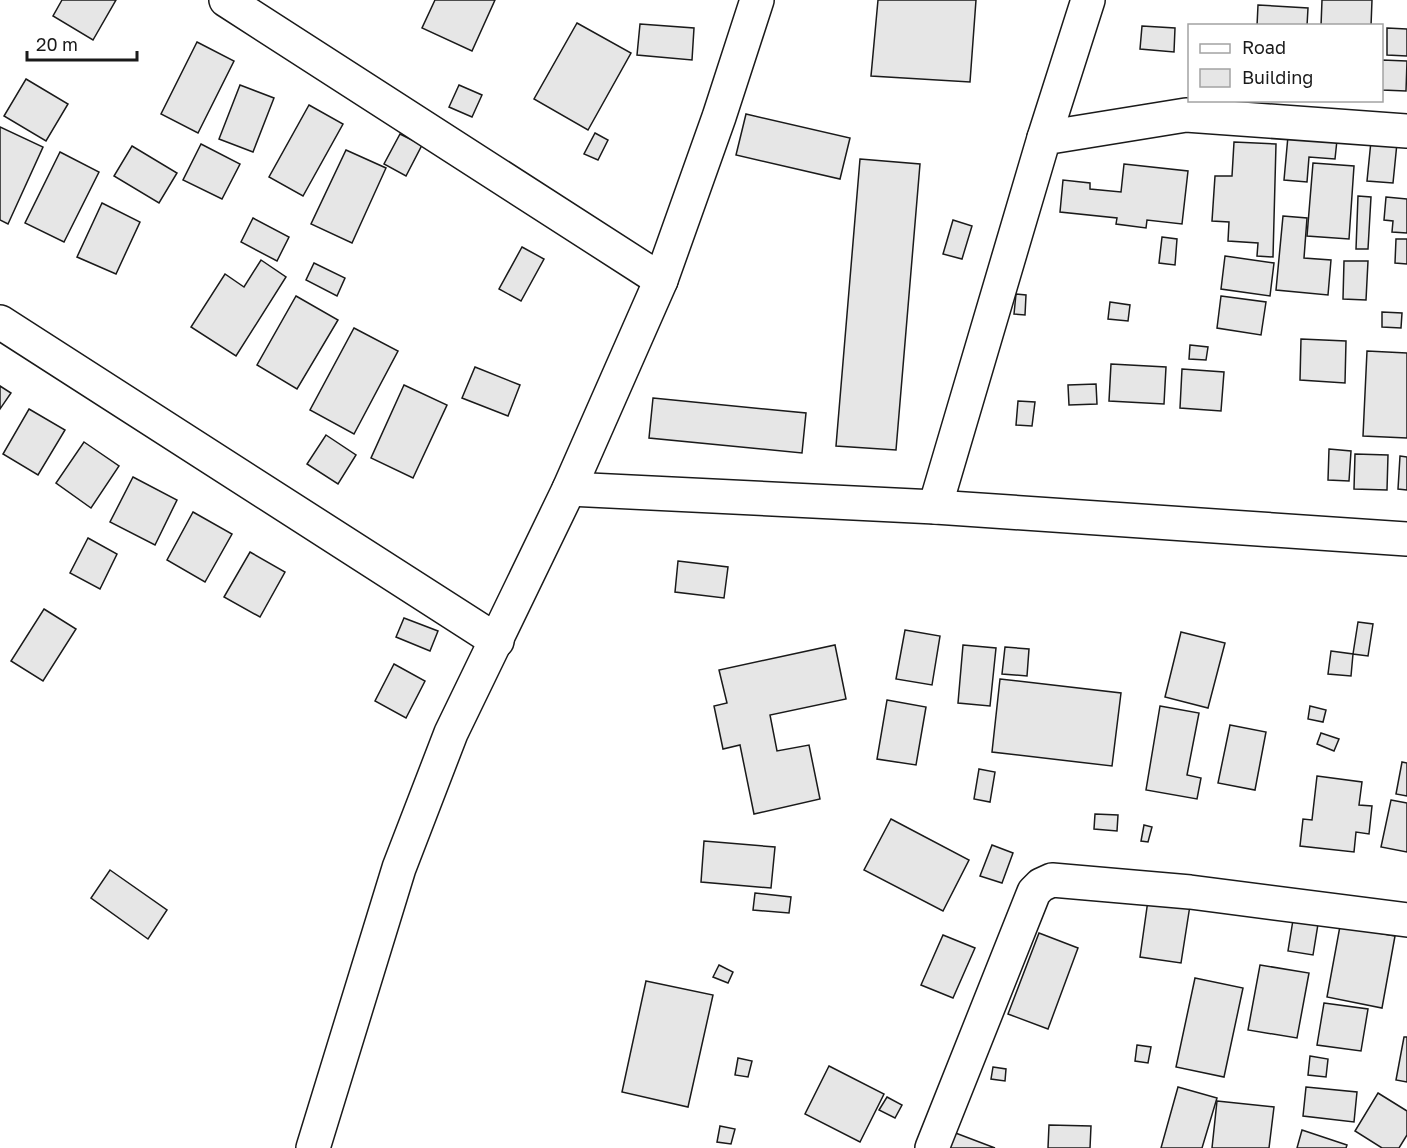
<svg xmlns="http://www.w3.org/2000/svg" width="1407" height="1148" font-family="'Golos Text',sans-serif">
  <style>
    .building { fill: #e6e6e6; stroke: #1a1a1a; stroke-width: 1.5 }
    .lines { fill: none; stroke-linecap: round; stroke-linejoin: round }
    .street-casing { stroke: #1a1a1a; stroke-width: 36 }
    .street { stroke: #fff; stroke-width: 33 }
  </style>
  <rect width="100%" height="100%" fill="#fff"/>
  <g class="building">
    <polygon points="62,0 116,0 93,40 53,16"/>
    <polygon points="435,0 495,0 472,51 422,28"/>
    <polygon points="878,0 976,0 970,82 871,76"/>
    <polygon points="1322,0 1372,0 1371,26 1321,26"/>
    <polygon points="1258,5 1308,8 1307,26 1257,26"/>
    <polygon points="577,23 631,53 588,130 534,99"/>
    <polygon points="640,24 694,28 692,60 637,55"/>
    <polygon points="1142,26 1175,28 1174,52 1140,49"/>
    <polygon points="1387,28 1407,29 1407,56 1387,55"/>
    <polygon points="197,42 234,61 198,133 161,114"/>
    <polygon points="1382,60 1407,61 1406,91 1382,90"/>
    <polygon points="26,79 68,104 46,141 4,116"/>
    <polygon points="240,85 274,98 253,152 219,139"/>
    <polygon points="459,85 482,95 472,117 449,107"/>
    <polygon points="309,105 343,124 303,196 269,177"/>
    <polygon points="746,114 850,138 840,179 736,155"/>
    <polygon points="0,127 43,147 8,224 0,220"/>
    <polygon points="595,133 608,140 598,160 584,154"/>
    <polygon points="400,134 422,145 406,176 384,164"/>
    <polygon points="1288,136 1337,140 1335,159 1309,157 1307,182 1284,180"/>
    <polygon points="1371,141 1397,143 1393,183 1367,181"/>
    <polygon points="1234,142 1276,144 1273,257 1257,256 1258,243 1228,241 1229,222 1212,221 1215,176 1232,176"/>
    <polygon points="201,144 240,164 222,199 183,180"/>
    <polygon points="132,146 177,173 159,203 114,176"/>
    <polygon points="346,150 386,168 352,243 311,224"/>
    <polygon points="60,152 99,172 64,242 25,223"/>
    <polygon points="860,159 920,164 896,450 836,446"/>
    <polygon points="1313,163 1354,166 1349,239 1307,236"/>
    <polygon points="1124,164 1188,171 1182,224 1147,220 1146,228 1116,224 1117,218 1060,212 1063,180 1090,183 1090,189 1121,192"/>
    <polygon points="1358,196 1371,197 1368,249 1356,249"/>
    <polygon points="1386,197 1407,199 1407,233 1392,232 1393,221 1384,220"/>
    <polygon points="102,203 140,222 116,274 77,257"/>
    <polygon points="1283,216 1307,218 1304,258 1331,260 1328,295 1276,290"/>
    <polygon points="253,218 289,237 277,261 241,242"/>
    <polygon points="953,220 972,226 962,259 943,254"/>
    <polygon points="1162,237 1177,239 1175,265 1159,263"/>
    <polygon points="1396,239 1407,239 1407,264 1395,263"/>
    <polygon points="522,247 544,259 521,301 499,289"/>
    <polygon points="1225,256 1274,263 1270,296 1221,289"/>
    <polygon points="261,260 286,277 236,356 191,327 225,274 244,287"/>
    <polygon points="1344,261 1368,261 1366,300 1343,299"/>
    <polygon points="314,263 345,278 337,296 306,280"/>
    <polygon points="1016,294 1026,295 1025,315 1014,314"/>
    <polygon points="296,296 338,320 297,389 257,365"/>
    <polygon points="1221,296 1266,302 1261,335 1217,328"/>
    <polygon points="1110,302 1130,305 1128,321 1108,319"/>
    <polygon points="1382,312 1402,313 1401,328 1382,327"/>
    <polygon points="354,328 398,351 354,434 310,410"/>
    <polygon points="1301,339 1346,341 1345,383 1300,380"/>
    <polygon points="1190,345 1208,347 1206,360 1189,359"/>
    <polygon points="1367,351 1407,353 1407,438 1363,436"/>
    <polygon points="1111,364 1166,367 1164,404 1109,401"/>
    <polygon points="475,367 520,385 508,416 462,398"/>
    <polygon points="1182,369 1224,372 1221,411 1180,408"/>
    <polygon points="1096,384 1097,404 1069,405 1068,385"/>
    <polygon points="404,385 447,405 413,478 371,458"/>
    <polygon points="0,386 11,393 0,409"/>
    <polygon points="653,398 806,413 802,453 649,438"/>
    <polygon points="1018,401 1035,402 1032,426 1016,425"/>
    <polygon points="29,409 65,430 38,475 3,454"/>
    <polygon points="326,435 356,455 338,484 307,464"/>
    <polygon points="84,442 119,466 91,508 56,483"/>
    <polygon points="1329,449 1351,451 1349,481 1328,480"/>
    <polygon points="1355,454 1388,455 1387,490 1354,489"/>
    <polygon points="1400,456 1407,457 1407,490 1398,489"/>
    <polygon points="133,477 177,500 155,545 110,522"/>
    <polygon points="193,512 232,534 205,582 167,560"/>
    <polygon points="88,538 117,554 100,589 70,573"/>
    <polygon points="250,552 285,572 260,617 224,597"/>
    <polygon points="678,561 728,567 724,598 675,592"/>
    <polygon points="44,609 76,629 43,681 11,661"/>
    <polygon points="404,618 438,631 430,651 396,637"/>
    <polygon points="1358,622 1373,624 1368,656 1353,654"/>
    <polygon points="905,630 940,636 932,685 896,679"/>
    <polygon points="1181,632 1225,643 1208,708 1165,697"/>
    <polygon points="835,645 846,699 770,715 777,751 809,745 820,799 754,814 740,745 723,749 714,706 727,703 719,670"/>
    <polygon points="963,645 996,648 990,706 958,703"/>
    <polygon points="1005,647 1029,649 1027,676 1002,674"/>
    <polygon points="1331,651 1353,654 1351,676 1328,674"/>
    <polygon points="394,664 425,681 406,718 375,701"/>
    <polygon points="1000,679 1121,693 1112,766 992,752"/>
    <polygon points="887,700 926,707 916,765 877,759"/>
    <polygon points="1160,706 1199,713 1187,775 1201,778 1197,799 1146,790"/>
    <polygon points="1310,706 1326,710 1323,722 1308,719"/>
    <polygon points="1230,725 1266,732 1255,790 1218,783"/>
    <polygon points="1321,733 1339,739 1334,751 1317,744"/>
    <polygon points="1402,762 1407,763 1407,796 1396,794"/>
    <polygon points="979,769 995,772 990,802 974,799"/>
    <polygon points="1317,776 1362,782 1359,805 1372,806 1369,834 1356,832 1354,852 1300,846 1303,819 1312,820"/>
    <polygon points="1391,800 1407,803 1407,852 1381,847"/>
    <polygon points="1095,814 1118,815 1117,831 1094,829"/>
    <polygon points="891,819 969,860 943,911 864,870"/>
    <polygon points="1144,825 1152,827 1148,842 1141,841"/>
    <polygon points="704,841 775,847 771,888 701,882"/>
    <polygon points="992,845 1013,853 1002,883 980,876"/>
    <polygon points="110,870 167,910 148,939 91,898"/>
    <polygon points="755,893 791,897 789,913 753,910"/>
    <polygon points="1149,893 1191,899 1181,963 1140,957"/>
    <polygon points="1293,920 1318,924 1313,955 1288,951"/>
    <polygon points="1340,926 1395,936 1382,1008 1327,997"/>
    <polygon points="1039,933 1078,948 1048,1029 1008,1014"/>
    <polygon points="943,935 975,948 953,998 921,985"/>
    <polygon points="719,965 733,972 728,983 713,977"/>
    <polygon points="1260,965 1309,973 1297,1038 1248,1030"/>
    <polygon points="1195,978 1243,988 1224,1077 1176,1067"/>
    <polygon points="646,981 713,995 688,1107 622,1092"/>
    <polygon points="1324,1003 1368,1009 1361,1051 1317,1045"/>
    <polygon points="1404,1037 1407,1037 1407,1082 1396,1080"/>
    <polygon points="1137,1045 1151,1047 1148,1063 1135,1061"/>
    <polygon points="1310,1056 1328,1059 1326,1077 1308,1075"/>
    <polygon points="738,1058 752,1061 748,1077 735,1075"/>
    <polygon points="829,1066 884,1094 860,1142 805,1114"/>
    <polygon points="993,1067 1006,1069 1005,1081 991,1079"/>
    <polygon points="1178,1087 1217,1098 1202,1148 1161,1148"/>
    <polygon points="1306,1087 1357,1092 1354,1122 1303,1116"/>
    <polygon points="1378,1093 1407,1111 1407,1135 1399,1148 1382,1148 1355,1131"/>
    <polygon points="887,1097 902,1105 895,1118 879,1110"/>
    <polygon points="1217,1101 1274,1107 1269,1148 1212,1148"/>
    <polygon points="1049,1125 1091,1126 1090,1148 1048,1148"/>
    <polygon points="720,1126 735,1129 731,1144 717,1142"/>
    <polygon points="945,1129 995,1148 938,1148"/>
    <polygon points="1302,1130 1347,1145 1346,1148 1297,1148"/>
  </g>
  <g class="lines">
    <defs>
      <g id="street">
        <polyline points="226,0 661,280"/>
        <polyline points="1044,138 1088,0"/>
        <polyline points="0,322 497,641"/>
        <polyline points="569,489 935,507 1407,539"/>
        <polyline points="935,507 1044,138 1186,115 1407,131"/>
        <polyline points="313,1148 399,868 451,733 569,489 661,280 719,117 757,0"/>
        <polyline points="932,1148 1034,892 1041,885 1052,880 1190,892 1407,920"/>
      </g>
    </defs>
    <use href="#street" class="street-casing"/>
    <use href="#street" class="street"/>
  </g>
  <rect x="1188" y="24" width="195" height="78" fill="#ffffff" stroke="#a3a3a3" stroke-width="1.5"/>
  <rect x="1200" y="44" width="30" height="9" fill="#ffffff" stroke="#a3a3a3" stroke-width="1.5"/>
  <text x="1242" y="54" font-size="18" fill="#1a1a1a">Road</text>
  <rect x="1200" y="69" width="30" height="18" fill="#e6e6e6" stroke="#a3a3a3" stroke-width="1.5"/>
  <text x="1242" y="84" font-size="18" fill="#1a1a1a">Building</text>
  <path d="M27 51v9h110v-9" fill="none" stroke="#1a1a1a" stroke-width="3"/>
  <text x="36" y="51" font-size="18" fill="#1a1a1a" stroke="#ffffff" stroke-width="4.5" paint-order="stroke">20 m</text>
</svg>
